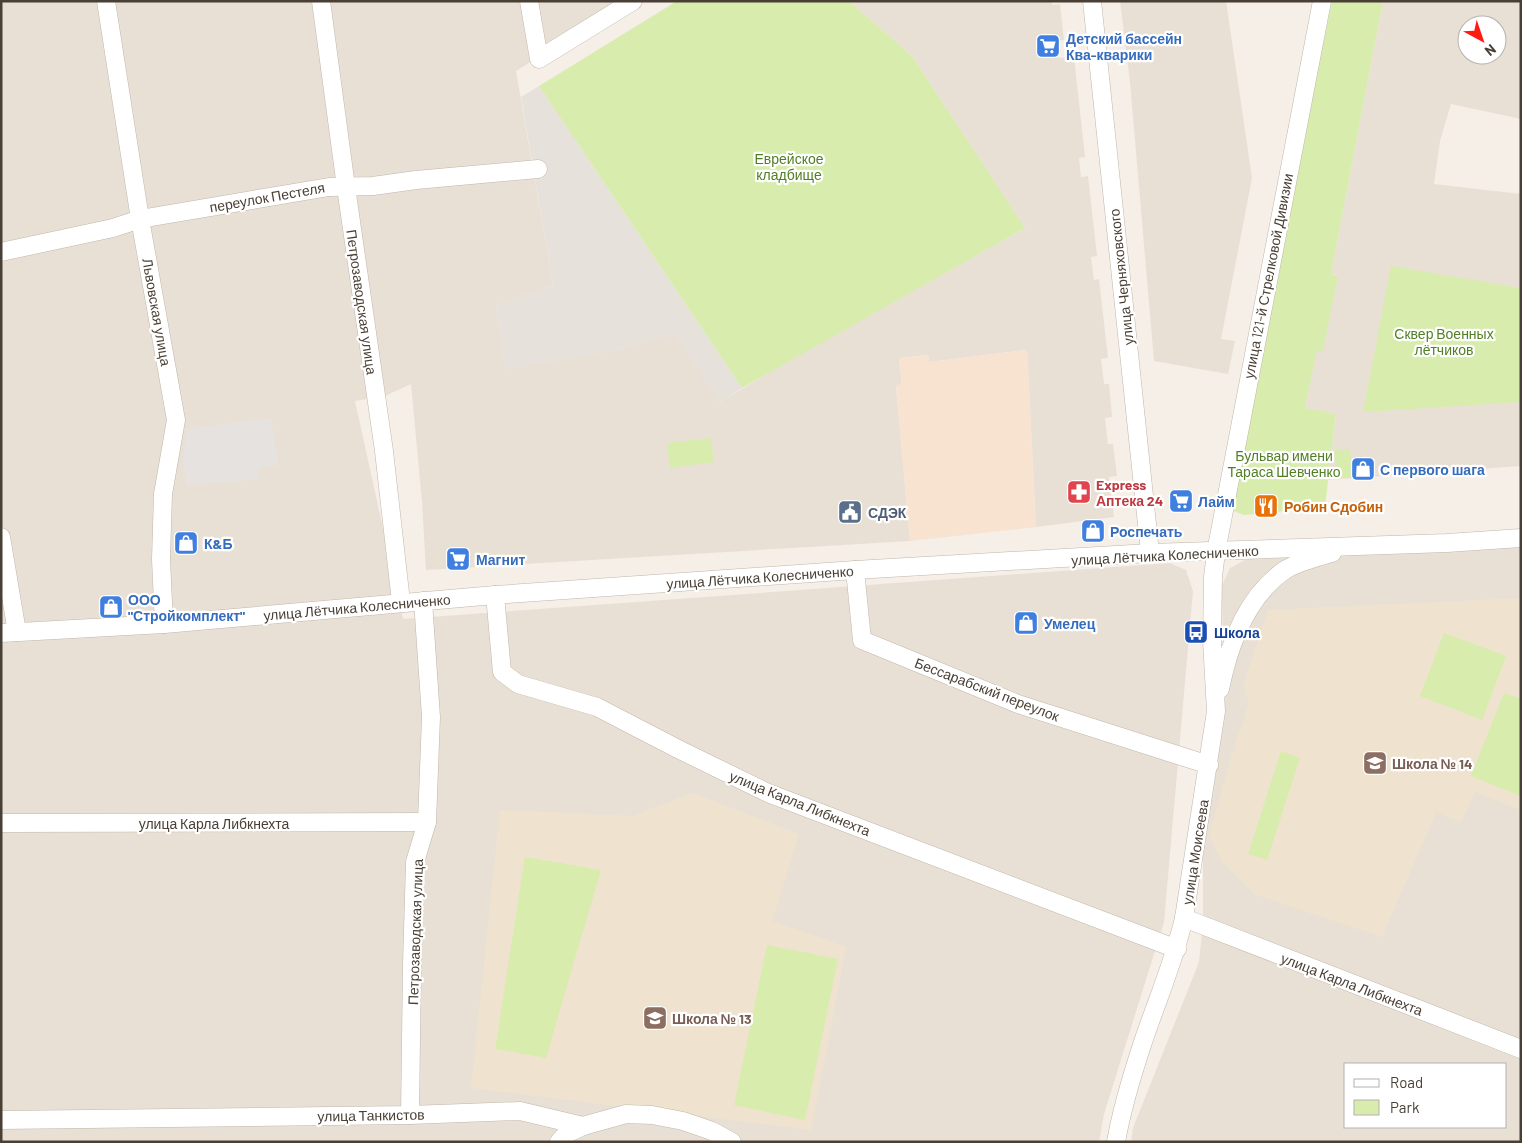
<svg xmlns="http://www.w3.org/2000/svg" width="1522" height="1143" font-family="Barlow,sans-serif">
  <style>
    .residential { fill: #e9e0d5; fill-rule: evenodd }
    .commercial { fill: #f8e3d1 }
    .industrial { fill: #e7e1dc }
    .education { fill: #efe3d0 }
    .green { fill: #d7ecad }
    .parking { fill: #e6e2df }
    .lines { fill: none; stroke-linecap: round; stroke-linejoin: round }
    .minor-casing { stroke: #c1b6a9; stroke-width: 19 }
    .minor { stroke: #fff; stroke-width: 18 }
    .labels { text-anchor: middle; dominant-baseline: central; stroke-width: 4.5; stroke-linejoin: round; paint-order: stroke }
    .shop-label { font-size: 14px; font-weight: bold; fill: #366cbe; stroke: #fff; text-anchor: start }
    .park-label { font-size: 14px; fill: #517f24; stroke: #fff }
    .street-label { font-size: 14px; fill: #493f35; stroke: #fff }
    .health-label { font-size: 14px; font-weight: bold; fill: #be3a42; stroke: #fff; text-anchor: start }
    .food-label { font-size: 14px; font-weight: bold; fill: #c56008; stroke: #fff; text-anchor: start }
    .service-label { font-size: 14px; font-weight: bold; fill: #4e5e75; stroke: #fff; text-anchor: start }
    .transit-label { font-size: 14px; font-weight: bold; fill: #164399; stroke: #fff; text-anchor: start }
    .education-label { font-size: 14px; font-weight: bold; fill: #785e54; stroke: #fff; text-anchor: start }
  </style>
  <rect width="100%" height="100%" fill="#f5efe7"/>
  <g class="residential">
    <polygon points="1,1 629,1 516,71 553,285 496,306 505,369 616,350 675,334 720,402 783,364 1025,228 912,56 849,1 1052,1 1052,5 1060,4 1064,40 1057,41 1059,58 1074,57 1085,157 1079,158 1081,177 1088,176 1097,256 1091,257 1094,280 1099,279 1108,358 1101,359 1104,384 1109,384 1112,417 1105,418 1108,444 1113,444 1117,476 1109,477 1114,517 1036,527 1027,350 929,362 928,355 899,358 902,385 896,386 910,541 426,570 422,502 411,384 385,396 355,401 403,619 1170,563 1186,570 1193,591 1164,922 1104,1114 1099,1142 1,1142"/>
    <polygon points="1120,1 1226,1 1252,178 1221,339 1235,341 1228,374 1154,361 1130,82"/>
    <path d="M1383,1H1521V119L1451,104L1440,141L1434,184L1521,194V466L1328,480L1336,415L1305,408L1317,349L1323,350L1337,275L1331,274ZM1467,25H1497V55H1467Z"/>
    <path d="M1521,544V1142H1131L1133,1128L1199,962L1203,924V845L1226,694L1221,588L1230,568L1249,558ZM1346,1064H1506V1127H1346Z"/>
  </g>
  <polygon class="commercial" points="1027,350 1036,527 910,541 896,385 902,384 899,358 928,355 929,362"/>
  <polygon class="industrial" points="539,86 742,388 720,402 675,335 616,350 505,370 496,306 553,285 521,97"/>
  <g class="education">
    <polygon points="1521,598 1521,810 1475,792 1461,822 1436,812 1382,937 1256,895 1222,862 1209,835 1238,734 1242,725 1249,702 1243,686 1268,610"/>
    <polygon points="693,793 799,834 772,921 846,947 811,1130 471,1088 500,810 632,816"/>
  </g>
  <g class="green">
    <polygon points="677,1 849,1 912,56 1025,228 742,388 539,86"/>
    <polygon points="1332,1 1383,1 1331,274 1338,276 1323,351 1317,350 1305,408 1336,414 1325,507 1244,515 1234,511 1230,500"/>
    <polygon points="1391,266 1521,288 1521,402 1363,412"/>
    <polygon points="711,438 714,462 670,468 667,443"/>
    <polygon points="1350,449 1352,477 1336,478 1334,450"/>
    <polygon points="1444,633 1506,656 1482,720 1420,696"/>
    <polygon points="1504,693 1521,699 1521,796 1471,776"/>
    <polygon points="1281,751 1300,758 1267,860 1248,854"/>
    <polygon points="525,857 601,870 546,1058 495,1049"/>
    <polygon points="767,945 838,959 805,1120 734,1105"/>
  </g>
  <polygon class="parking" points="271,418 278,465 257,468 259,479 187,485 183,461 187,429"/>
  <g class="lines">
    <defs>
      <g id="minor">
        <polyline points="106,1 140,219 176,420 163,494 161,559 164,624"/>
        <polyline points="321,1 346,187 384,451 401,602"/>
        <polyline points="529,1 539,59 633,1"/>
        <polyline points="1092,1 1150,553"/>
        <polyline points="1,252 113,228 140,219 329,187 373,186 416,180 538,169"/>
        <polyline points="1,537 17,632"/>
        <polyline points="855,570 862,640 1018,704 1209,765"/>
        <polyline points="495,595 502,672 518,684 597,707 678,749 768,793 1177,949"/>
        <polyline points="1,633 164,624 495,595 855,570 1150,553 1447,543 1521,538"/>
        <path d="M1220,689C1229,644 1246,597 1285,570C1297,562 1319,557 1332,553"/>
        <polyline points="1,823 427,822"/>
        <polyline points="1184,918 1521,1049"/>
        <polyline points="410,1115 412,964 415,862 427,822 431,717 423,601"/>
        <polyline points="1,1120 410,1115 520,1111 583,1126 626,1114 652,1115 683,1121 712,1131 732,1142"/>
        <polyline points="559,1142 566,1134 583,1126"/>
        <path d="M1116,1142C1122,1108 1132,1075 1143,1042C1157,1000 1174,962 1184,918L1216,711L1212,641L1213,577L1216,552L1322,1"/>
      </g>
    </defs>
    <use href="#minor" class="minor-casing"/>
    <use href="#minor" class="minor"/>
  </g>
  <defs>
    <symbol id="supermarket-square" viewBox="-11 -11 22 22"><rect x="-9" y="-9" width="18" height="18" rx="4" fill="#3f7fe0" stroke="#fff"/><path d="M-6-5.5h2.5l.6 2H6L4.5 2H-2.5L-4.4-4H-6ZM-1.5 3.2a1.3 1.3 0 1 0 .1 0ZM3 3.2a1.3 1.3 0 1 0 .1 0Z" fill="#fff"/></symbol>
    <symbol id="shop-square" viewBox="-11 -11 22 22"><rect x="-9" y="-9" width="18" height="18" rx="4" fill="#3f7fe0" stroke="#fff"/><path d="M-5-2.5h2.3a2.7 3.5 0 0 1 5.4 0H5L5.5 6h-11ZM-1.5-2.5h3a1.5 2.3 0 0 0-3 0Z" fill="#fff"/></symbol>
    <symbol id="pharmacy-square" viewBox="-11 -11 22 22"><rect x="-9" y="-9" width="18" height="18" rx="4" fill="#e0444e" stroke="#fff"/><path d="M-2-6h4v4h4v4h-4v4h-4v-4h-4v-4h4Z" fill="#fff"/></symbol>
    <symbol id="restaurant-square" viewBox="-11 -11 22 22"><rect x="-9" y="-9" width="18" height="18" rx="4" fill="#e8710a" stroke="#fff"/><path d="M-5-6h1v4h1v-4h1v4h1v-4h1v5L-1.5 .5V6h-2V.5L-5-1ZM5-6V6H3V1.5H1.5Q1.5-4 5-6Z" fill="#fff"/></symbol>
    <symbol id="civic-square" viewBox="-11 -11 22 22"><rect x="-9" y="-9" width="18" height="18" rx="4" fill="#5c6f8a" stroke="#fff"/><path d="M-.6-6.5H3V-4.5H.6V-3L4-1V1h2V6H-6V1h2V-1L-.6-3ZM-1.2 2.5V6h2.4V2.5Z" fill="#fff"/></symbol>
    <symbol id="bus-square" viewBox="-11 -11 22 22"><rect x="-9" y="-9" width="18" height="18" rx="4" fill="#1a4fb4" stroke="#fff"/><path d="M-5-6H5V4H4V6H2V4H-2V6H-4V4H-5ZM-3.5-4V0h7V-4ZM-3.5 1.2v1.5H-2V1.2ZM2 1.2v1.5H3.5V1.2Z" fill="#fff"/></symbol>
    <symbol id="school-square" viewBox="-11 -11 22 22"><rect x="-9" y="-9" width="18" height="18" rx="4" fill="#8d6e63" stroke="#fff"/><path d="M0-5L7-2L0 1L-7-2ZM-4 1L0 2.5L4 1V4Q0 6-4 4Z" fill="#fff"/></symbol>
  </defs>
  <g fill-rule="evenodd">
    <use href="#supermarket-square" x="1034" y="32" width="28" height="28"/>
    <use href="#shop-square" x="1349" y="455" width="28" height="28"/>
    <use href="#pharmacy-square" x="1065" y="478" width="28" height="28"/>
    <use href="#supermarket-square" x="1167" y="487" width="28" height="28"/>
    <use href="#restaurant-square" x="1252" y="492" width="28" height="28"/>
    <use href="#civic-square" x="836" y="498" width="28" height="28"/>
    <use href="#shop-square" x="1079" y="517" width="28" height="28"/>
    <use href="#shop-square" x="172" y="529" width="28" height="28"/>
    <use href="#supermarket-square" x="444" y="545" width="28" height="28"/>
    <use href="#shop-square" x="97" y="593" width="28" height="28"/>
    <use href="#shop-square" x="1012" y="609" width="28" height="28"/>
    <use href="#bus-square" x="1182" y="618" width="28" height="28"/>
    <use href="#school-square" x="1361" y="749" width="28" height="28"/>
    <use href="#school-square" x="641" y="1004" width="28" height="28"/>
  </g>
  <g class="labels">
    <g class="shop-label">
      <text x="1066" y="38">Детский бассейн<tspan x="1066" dy="16">Ква-кварики</tspan></text>
      <text x="1380" y="469">С первого шага</text>
      <text x="1198" y="501">Лайм</text>
      <text x="1110" y="531">Роспечать</text>
      <text x="204" y="543">К&amp;Б</text>
      <text x="476" y="559">Магнит</text>
      <text x="128" y="599">ООО<tspan x="128" dy="16">"Стройкомплект"</tspan></text>
      <text x="1044" y="623">Умелец</text>
    </g>
    <g class="park-label">
      <text x="789" y="158">Еврейское<tspan x="789" dy="16">кладбище</tspan></text>
      <text x="1444" y="333">Сквер Военных<tspan x="1444" dy="16">лётчиков</tspan></text>
      <text x="1284" y="455">Бульвар имени<tspan x="1284" dy="16">Тараса Шевченко</tspan></text>
    </g>
    <g class="street-label">
      <text transform="translate(267 197) rotate(-10)">переулок Пестеля</text>
      <text transform="translate(1268 276) rotate(-79)">улица 121-й Стрелковой Дивизии</text>
      <text transform="translate(1121 277) rotate(-96)">улица Черняховского</text>
      <text transform="translate(362 302) rotate(82)">Петрозаводская улица</text>
      <text transform="translate(157 312) rotate(80)">Львовская улица</text>
      <text transform="translate(1165 555) rotate(-3)">улица Лётчика Колесниченко</text>
      <text transform="translate(760 577) rotate(-4)">улица Лётчика Колесниченко</text>
      <text transform="translate(357 607) rotate(-5)">улица Лётчика Колесниченко</text>
      <text transform="translate(987 689) rotate(21)">Бессарабский переулок</text>
      <text transform="translate(800 803) rotate(22)">улица Карла Либкнехта</text>
      <text x="214" y="823">улица Карла Либкнехта</text>
      <text transform="translate(1195 852) rotate(-81)">улица Моисеева</text>
      <text transform="translate(415 932) rotate(-88)">Петрозаводская улица</text>
      <text transform="translate(1352 984) rotate(21)">улица Карла Либкнехта</text>
      <text transform="translate(371 1115) rotate(-1)">улица Танкистов</text>
    </g>
    <g class="health-label">
      <text x="1096" y="484">Express<tspan x="1096" dy="16">Аптека 24</tspan></text>
    </g>
    <g class="food-label">
      <text x="1284" y="506">Робин Сдобин</text>
    </g>
    <g class="service-label">
      <text x="868" y="512">СДЭК</text>
    </g>
    <g class="transit-label">
      <text x="1214" y="632">Школа</text>
    </g>
    <g class="education-label">
      <text x="1392" y="763">Школа № 14</text>
      <text x="672" y="1018">Школа № 13</text>
    </g>
  </g>
  <rect width="1522" height="1143" fill="none" stroke="#493f35" stroke-width="5"/>
  <rect x="1344" y="1063" width="162" height="65" fill="#ffffff" stroke="#b6b2ae"/>
  <rect x="1354" y="1079" width="25" height="8" fill="#ffffff" stroke="#b6b2ae"/>
  <text x="1390" y="1088" font-size="15" fill="#493f35">Road</text>
  <rect x="1354" y="1100" width="25" height="15" fill="#d7ecad" stroke="#b6b2ae"/>
  <text x="1390" y="1113" font-size="15" fill="#493f35">Park</text>
  <g transform="translate(1482 40) rotate(140)"><circle r="24" fill="#ffffff" stroke="#b6b2ae"/>
  <path d="M0-4L9 19L0 12L-9 19Z" fill="#ff1b14"/>
  <text y="-8" font-size="14" font-weight="bold" text-anchor="middle" fill="#493f35">N</text>
  </g>
</svg>
